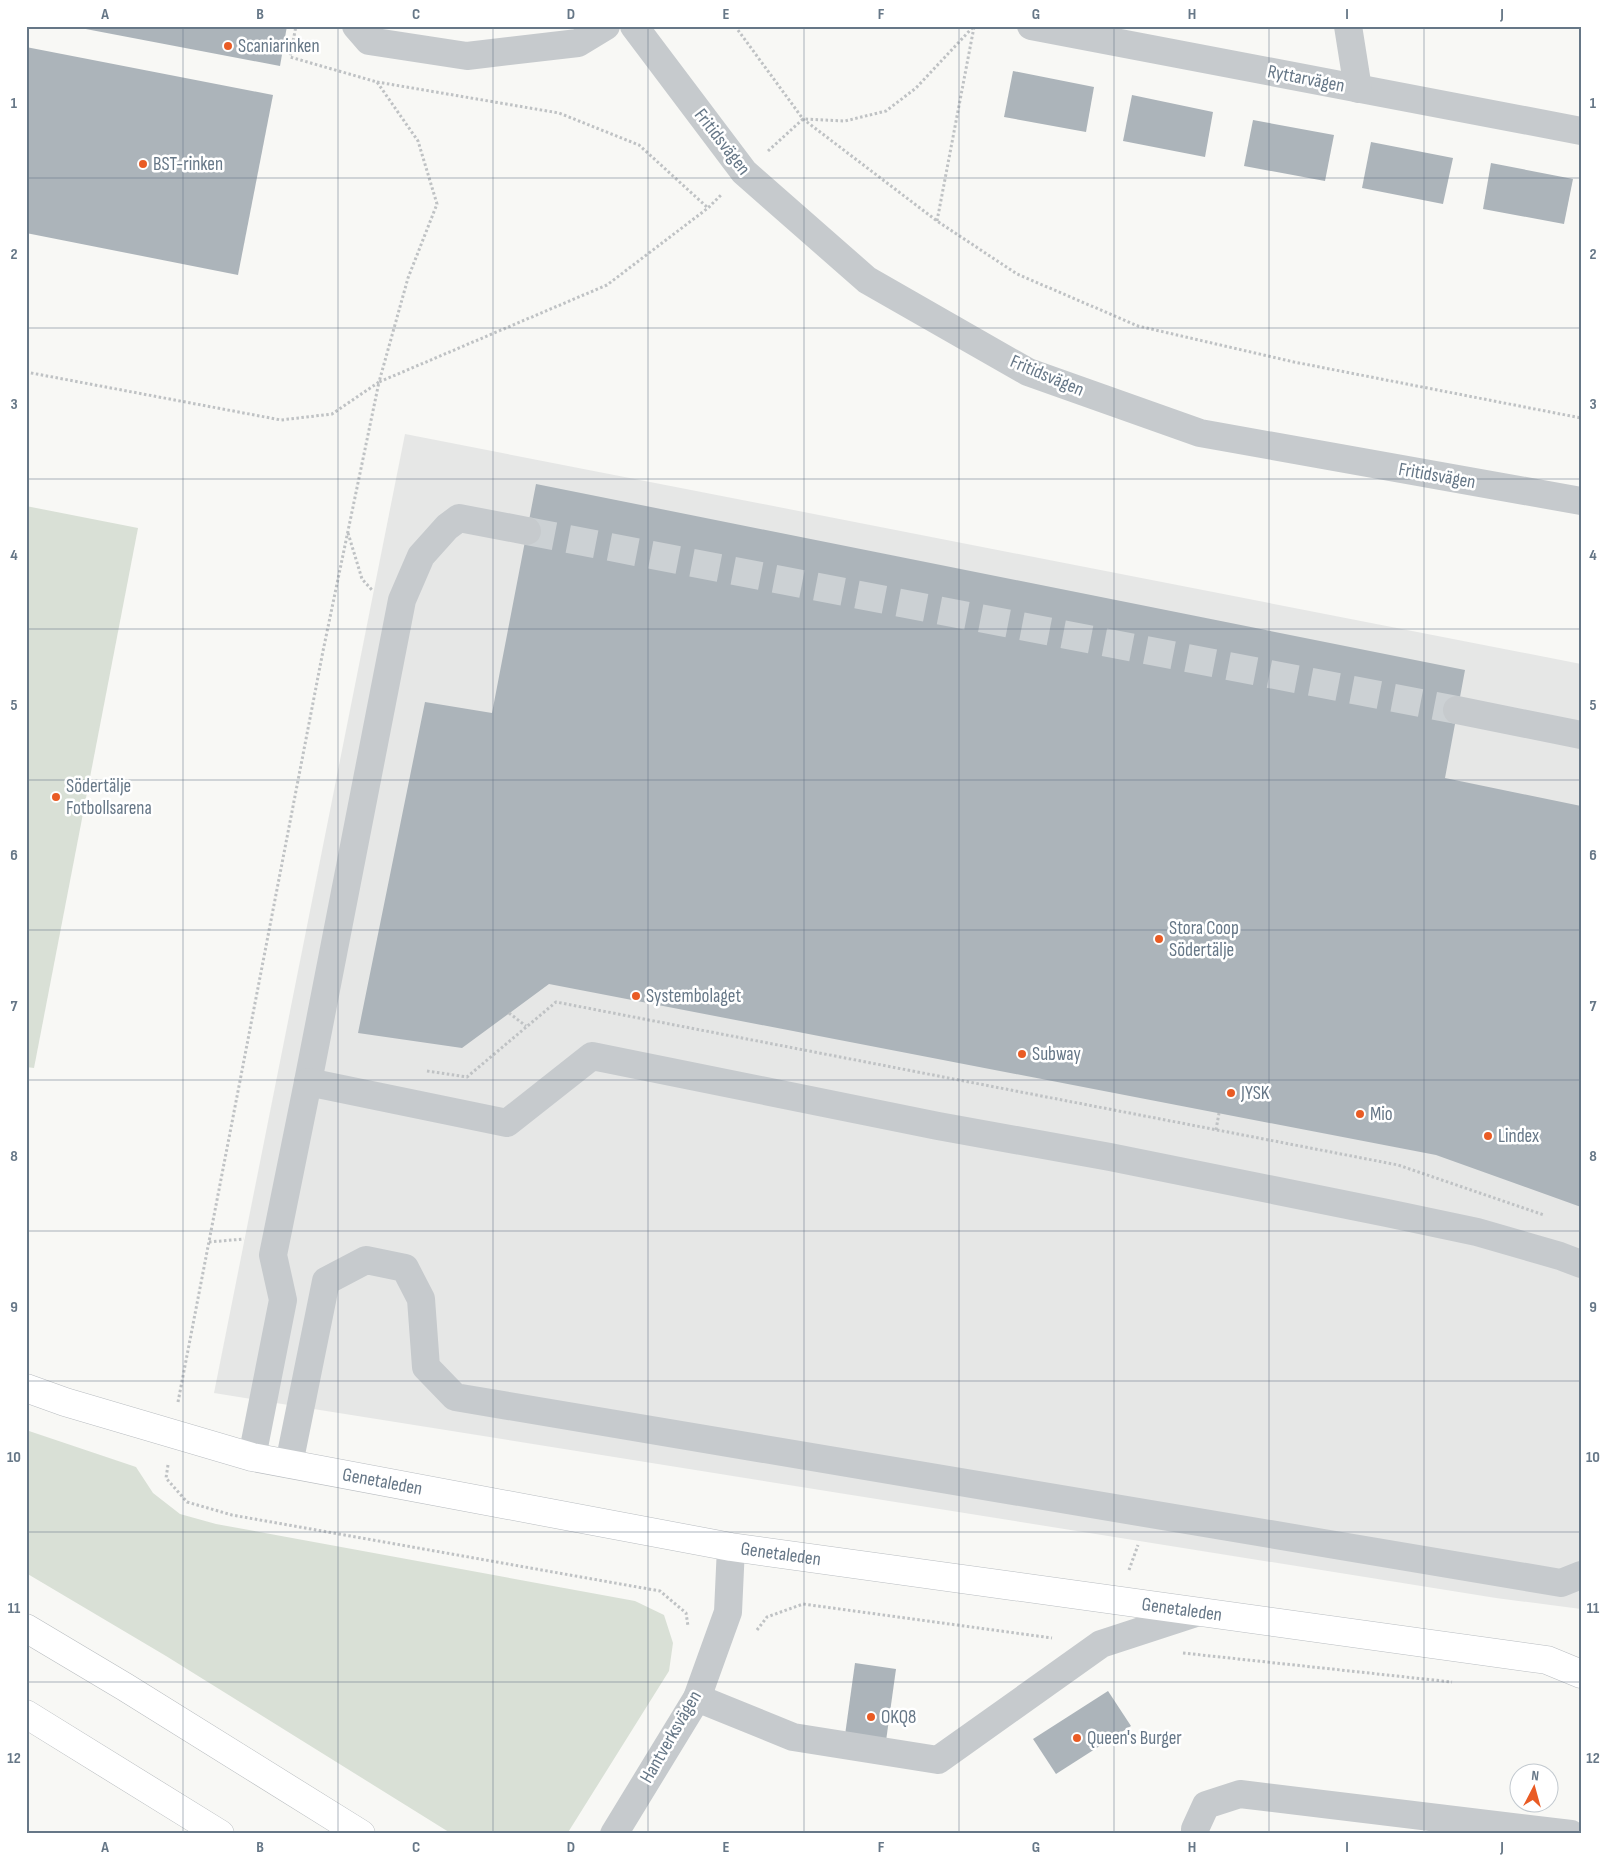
<svg xmlns="http://www.w3.org/2000/svg" width="1607" height="1860" font-family="'Sofia Sans Condensed',sans-serif">
  <style>
    .built { fill: #e6e7e6 }
    .green { fill: #d9e0d6 }
    .building { fill: #acb4ba }
    .lines { fill: none; stroke-linecap: round; stroke-linejoin: round }
    .minor-tunnel { stroke: #ccd1d4; stroke-width: 28; stroke-dasharray: 28 14; stroke-linecap: butt }
    .major-casing { stroke: #b9bdc1; stroke-width: 29 }
    .highway-casing { stroke: #b8bcbf; stroke-width: 29 }
    .path { stroke: #bfc2c4; stroke-width: 3; stroke-dasharray: 2.5 2.5; stroke-linecap: butt }
    .minor { stroke: #c6cacd; stroke-width: 28 }
    .major { stroke: #fff; stroke-width: 28 }
    .highway { stroke: #fff; stroke-width: 28 }
    .grid { fill: none; stroke: #667787; stroke-width: 1; stroke-opacity: 0.55 }
    .poi-dot { fill: #e95b24; stroke: #fff; stroke-width: 2 }
    .labels { text-anchor: middle; dominant-baseline: central; stroke-width: 5; stroke-linejoin: round; paint-order: stroke }
    .poi-label { font-size: 19px; fill: #667787; stroke: #fff; text-anchor: start }
    .street-label { font-size: 19px; fill: #667787; stroke: #fff }
    .neatline { fill: none; stroke: #667787; stroke-width: 2 }
    .grid-label { font-size: 16px; text-anchor: middle; font-weight: bold; fill: #667787 }
  </style>
  <rect width="100%" height="100%" fill="#f8f8f5"/>
  <polygon class="built" points="405,434 1581,664 1581,1609 1496,1598 214,1393"/>
  <g class="green">
    <polygon points="26,506 138,528 34,1068 26,1067"/>
    <polygon points="26,1430 136,1467 153,1493 180,1514 216,1524 635,1601 664,1615 673,1643 669,1671 567,1834 452,1834 166,1656 26,1573"/>
  </g>
  <g class="building">
    <polygon points="70,26 287,26 280,66"/>
    <polygon points="26,47 273,95 238,275 26,233"/>
    <polygon points="1013,71 1094,87 1086,132 1004,117"/>
    <polygon points="1132,95 1213,112 1205,157 1123,141"/>
    <polygon points="1253,120 1334,135 1325,181 1244,166"/>
    <polygon points="1371,142 1453,158 1443,204 1362,188"/>
    <polygon points="1491,163 1573,179 1564,224 1483,209"/>
    <polygon points="536,484 1465,670 1445,778 1581,806 1581,1207 1436,1155 549,984 462,1048 358,1033 425,702 492,713"/>
    <polygon points="855,1663 896,1669 886,1741 845,1735"/>
    <polygon points="1108,1691 1131,1726 1056,1774 1033,1739"/>
  </g>
  <g class="lines">
    <polyline class="minor-tunnel" points="527,531 1457,710"/>
    <defs>
      <g id="major">
        <path id="s1" d="M26,1388L65,1402L252,1457L731,1547L1547,1660L1581,1674"/>
      </g>
      <g id="highway">
        <polyline points="26,1628 125,1687 361,1834"/>
        <polyline points="26,1714 220,1834"/>
      </g>
    </defs>
    <use href="#major" class="major-casing"/>
    <use href="#highway" class="highway-casing"/>
    <g class="path">
      <polyline points="735,26 803,119 937,221 1017,274 1138,326 1294,362 1581,418"/>
      <polyline points="377,82 559,113 639,145 708,208"/>
      <polyline points="768,151 803,119 845,121 886,111 916,88 974,26"/>
      <polyline points="937,221 974,27"/>
      <polyline points="26,372 281,420 332,414 379,382 408,278 437,204 418,141 377,82 290,57 296,26"/>
      <polyline points="348,533 362,579 372,590"/>
      <polyline points="509,1013 526,1026"/>
      <polyline points="427,1071 467,1077 556,1002 1398,1165 1544,1215"/>
      <polyline points="1216,1130 1219,1113"/>
      <polyline points="209,1242 244,1239"/>
      <polyline points="178,1402 323,651 379,382 607,285 708,208 721,195"/>
      <polyline points="168,1465 166,1478 187,1502 232,1515 660,1591 686,1613 688,1626"/>
      <polyline points="1129,1570 1138,1545"/>
      <polyline points="757,1630 767,1617 803,1604 1052,1638"/>
      <polyline points="1183,1653 1452,1682"/>
    </g>
    <g class="minor">
      <polyline points="356,26 369,41 467,56 578,43 606,26"/>
      <polyline points="634,26 744,172 867,280 1028,372 1200,433 1581,501"/>
      <polyline points="1031,26 1581,131"/>
      <polyline points="1348,26 1358,89"/>
      <polyline points="1457,710 1581,735"/>
      <polyline points="308,1082 402,600 421,556 447,527 459,518 527,531"/>
      <polyline points="252,1457 283,1300 273,1255 308,1082 507,1123 592,1056 938,1126 1110,1157 1387,1213 1477,1232 1560,1256 1581,1264"/>
      <polyline points="289,1464 326,1281 366,1260 405,1268 421,1299 426,1367 455,1397 1561,1583 1581,1575"/>
      <polyline points="697,1698 793,1737 938,1760 1101,1644 1199,1612"/>
      <polyline points="614,1834 697,1698 728,1612 731,1547"/>
      <polyline points="1195,1834 1195,1829 1206,1805 1240,1794 1571,1834"/>
    </g>
    <use href="#major" class="major"/>
    <use href="#highway" class="highway"/>
  </g>
  <path class="grid" d="M183,26V1834M338,26V1834M493,26V1834M648,26V1834M804,26V1834M959,26V1834M1114,26V1834M1269,26V1834M1424,26V1834M26,178H1581M26,328H1581M26,479H1581M26,629H1581M26,780H1581M26,930H1581M26,1080H1581M26,1231H1581M26,1381H1581M26,1532H1581M26,1682H1581"/>
  <g class="poi-dot">
    <circle cx="228" cy="46" r="5"/>
    <circle cx="143" cy="164" r="5"/>
    <circle cx="56" cy="797" r="5"/>
    <circle cx="1159" cy="939" r="5"/>
    <circle cx="636" cy="996" r="5"/>
    <circle cx="1022" cy="1054" r="5"/>
    <circle cx="1231" cy="1093" r="5"/>
    <circle cx="1360" cy="1114" r="5"/>
    <circle cx="1488" cy="1136" r="5"/>
    <circle cx="871" cy="1717" r="5"/>
    <circle cx="1077" cy="1738" r="5"/>
  </g>
  <g class="labels">
    <g class="poi-label">
      <text x="238" y="46">Scaniarinken</text>
      <text x="153" y="164">BST-rinken</text>
      <text x="66" y="786">Södertälje<tspan x="66" dy="22">Fotbollsarena</tspan></text>
      <text x="1169" y="928">Stora Coop<tspan x="1169" dy="22">Södertälje</tspan></text>
      <text x="646" y="996">Systembolaget</text>
      <text x="1032" y="1054">Subway</text>
      <text x="1241" y="1093">JYSK</text>
      <text x="1370" y="1114">Mio</text>
      <text x="1498" y="1136">Lindex</text>
      <text x="881" y="1717">OKQ8</text>
      <text x="1087" y="1738">Queen's Burger</text>
    </g>
    <g class="street-label">
      <text transform="translate(1306 79) rotate(11)">Ryttarvägen</text>
      <text transform="translate(722 142) rotate(52)">Fritidsvägen</text>
      <text transform="translate(1047 376) rotate(23)">Fritidsvägen</text>
      <text transform="translate(1437 476) rotate(10)">Fritidsvägen</text>
      <text stroke="none"><textPath href="#s1" startOffset="369">Genetaleden</textPath></text>
      <text stroke="none"><textPath href="#s1" startOffset="774">Genetaleden</textPath></text>
      <text stroke="none"><textPath href="#s1" startOffset="1179">Genetaleden</textPath></text>
      <text transform="translate(671 1737) rotate(-60)">Hantverksvägen</text>
    </g>
  </g>
  <rect width="1607" height="1860" fill="none" stroke="#ffffff" stroke-width="55"/>
  <g transform="translate(1534 1788) rotate(6)"><circle r="24" fill="#ffffff" stroke="#c2c9cf"/>
  <path d="M0-4L9 19L0 12L-9 19Z" fill="#e95b24"/>
  <text y="-8" font-size="14" font-weight="bold" text-anchor="middle" fill="#667787">N</text>
  </g>
  <rect x="28" y="28" width="1552" height="1804" class="neatline"/>
  <g class="grid-label">
    <text x="105" y="19">A</text>
    <text x="260" y="19">B</text>
    <text x="416" y="19">C</text>
    <text x="571" y="19">D</text>
    <text x="726" y="19">E</text>
    <text x="881" y="19">F</text>
    <text x="1036" y="19">G</text>
    <text x="1192" y="19">H</text>
    <text x="1347" y="19">I</text>
    <text x="1502" y="19">J</text>
    <text x="14" y="108">1</text>
    <text x="1593" y="108">1</text>
    <text x="14" y="259">2</text>
    <text x="1593" y="259">2</text>
    <text x="14" y="409">3</text>
    <text x="1593" y="409">3</text>
    <text x="14" y="560">4</text>
    <text x="1593" y="560">4</text>
    <text x="14" y="710">5</text>
    <text x="1593" y="710">5</text>
    <text x="14" y="860">6</text>
    <text x="1593" y="860">6</text>
    <text x="14" y="1011">7</text>
    <text x="1593" y="1011">7</text>
    <text x="14" y="1161">8</text>
    <text x="1593" y="1161">8</text>
    <text x="14" y="1312">9</text>
    <text x="1593" y="1312">9</text>
    <text x="14" y="1462">10</text>
    <text x="1593" y="1462">10</text>
    <text x="14" y="1613">11</text>
    <text x="1593" y="1613">11</text>
    <text x="14" y="1763">12</text>
    <text x="1593" y="1763">12</text>
    <text x="105" y="1852">A</text>
    <text x="260" y="1852">B</text>
    <text x="416" y="1852">C</text>
    <text x="571" y="1852">D</text>
    <text x="726" y="1852">E</text>
    <text x="881" y="1852">F</text>
    <text x="1036" y="1852">G</text>
    <text x="1192" y="1852">H</text>
    <text x="1347" y="1852">I</text>
    <text x="1502" y="1852">J</text>
  </g>
</svg>
